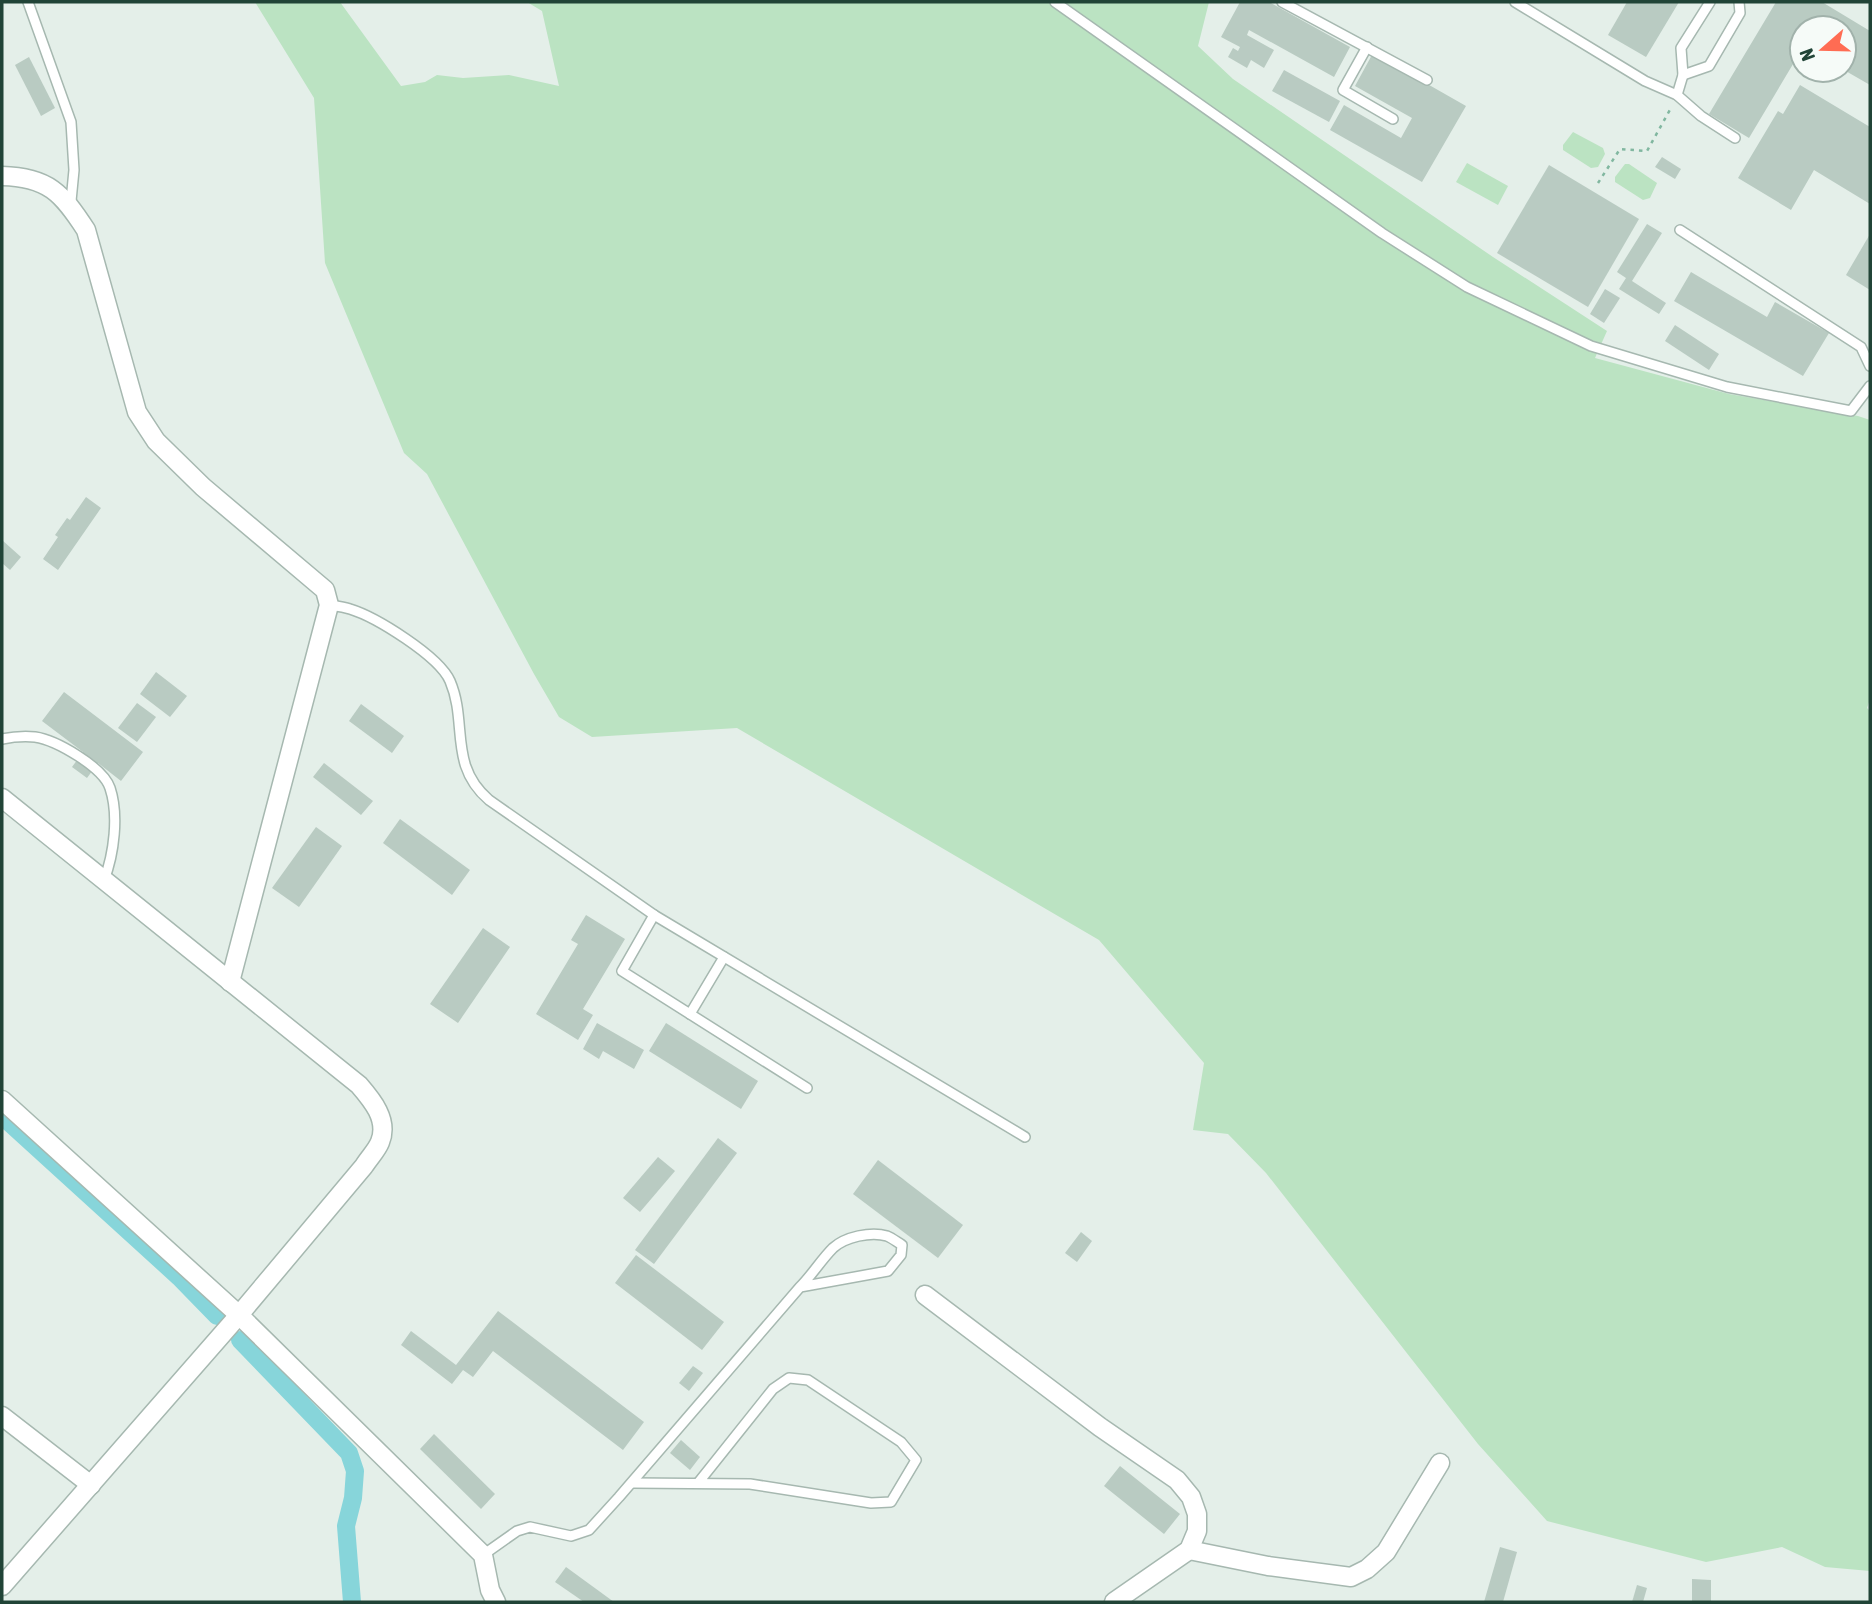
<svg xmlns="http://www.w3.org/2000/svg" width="1872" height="1604" font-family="'Asap Condensed',sans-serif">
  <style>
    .green { fill: #bbe3c2 }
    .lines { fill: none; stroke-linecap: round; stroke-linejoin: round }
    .canal { stroke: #87d5da; stroke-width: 18 }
    .building { fill: #b9cbc2 }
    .lane-casing { stroke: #a6b8b0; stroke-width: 12 }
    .street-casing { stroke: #a6b8b0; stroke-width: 21 }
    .path { stroke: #81b7a0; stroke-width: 2.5; stroke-dasharray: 3.5 5; stroke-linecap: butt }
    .lane { stroke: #fff; stroke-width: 9 }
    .street { stroke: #fff; stroke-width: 18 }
  </style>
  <rect width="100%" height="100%" fill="#e4efe9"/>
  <g class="green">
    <polygon points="255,2 340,2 401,86 425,82 437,75 463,78 509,75 559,86 542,11 527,2 1209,2 1198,46 1233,79 1493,257 1607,331 1595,358 1729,394 1858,416 1870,420 1870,699 1867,708 1870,711 1870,1571 1825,1567 1782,1547 1706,1562 1547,1521 1478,1444 1266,1173 1228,1134 1193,1130 1204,1063 1099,940 737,728 592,737 559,717 534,674 427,474 404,453 325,263 314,98"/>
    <polygon points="1573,132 1603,148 1605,154 1598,167 1591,168 1563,150 1563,145"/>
    <polygon points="1467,163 1508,186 1498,205 1456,182"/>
    <polygon points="1625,164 1629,164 1657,183 1650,198 1643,200 1615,182 1615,177"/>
  </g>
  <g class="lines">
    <g class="canal">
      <polyline points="2,1116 179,1277 217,1316"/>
      <polyline points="240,1340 349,1453 355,1471 353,1498 346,1526 352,1602"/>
    </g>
  </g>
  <g class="building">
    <polygon points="1240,2 1269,2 1350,47 1334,77 1249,30 1247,35 1274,50 1264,68 1251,60 1247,68 1228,57 1233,48 1238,51 1240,47 1221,37"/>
    <polygon points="1627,2 1679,2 1646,57 1608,35"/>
    <polygon points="1776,2 1822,2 1870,31 1870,85 1844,70 1844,28 1802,28 1802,49 1749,138 1709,114"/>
    <polygon points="1373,53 1466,106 1422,182 1330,130 1344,105 1401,138 1412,118 1355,86"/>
    <polygon points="29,57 55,108 41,116 15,65"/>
    <polygon points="1284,70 1340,101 1329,122 1272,91"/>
    <polygon points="1800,85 1870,127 1870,204 1814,170 1791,210 1738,178 1778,111 1783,114"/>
    <polygon points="1662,157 1681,169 1675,179 1655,167"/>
    <polygon points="1549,165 1639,219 1588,307 1497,253"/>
    <polygon points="1647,224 1662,233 1632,281 1666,303 1659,314 1619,289 1626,278 1617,272"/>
    <polygon points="1870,234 1870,290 1846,275"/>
    <polygon points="1691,272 1767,317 1775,302 1829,333 1803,376 1674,301"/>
    <polygon points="1605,289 1620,298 1604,323 1590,314"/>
    <polygon points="1675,325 1719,354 1709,370 1665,341"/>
    <polygon points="86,497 101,508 58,570 43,559 58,537 55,535 67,518 70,520"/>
    <polygon points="2,540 21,557 10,570 2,563"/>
    <polygon points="156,672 187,696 170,717 140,694"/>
    <polygon points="64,692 143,752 121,781 98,763 87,778 72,767 83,752 42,721"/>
    <polygon points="137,703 156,717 137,742 118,728"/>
    <polygon points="361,704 404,736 392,753 349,721"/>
    <polygon points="324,763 373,801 361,815 313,777"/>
    <polygon points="400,819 470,870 452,895 383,843"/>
    <polygon points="316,827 342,846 299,907 272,888"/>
    <polygon points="586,915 625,939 583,1009 593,1015 578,1040 536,1014 578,944 571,940"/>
    <polygon points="483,928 510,947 458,1023 430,1004"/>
    <polygon points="597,1023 644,1050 634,1069 603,1051 599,1059 583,1049"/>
    <polygon points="666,1023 758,1081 741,1109 649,1051"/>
    <polygon points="718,1138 737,1153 654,1264 635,1250"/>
    <polygon points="658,1157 675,1171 640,1212 623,1198"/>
    <polygon points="878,1160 963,1225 938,1258 853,1194"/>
    <polygon points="1081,1232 1092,1241 1077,1262 1065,1253"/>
    <polygon points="636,1255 724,1322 702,1350 615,1283"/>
    <polygon points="498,1311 644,1422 623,1450 493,1351 473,1377 463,1370 452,1384 401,1345 411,1331 456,1365"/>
    <polygon points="693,1366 703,1373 689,1391 679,1383"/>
    <polygon points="434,1434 495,1494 481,1509 420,1449"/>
    <polygon points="681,1440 700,1457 690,1470 670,1453"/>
    <polygon points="1120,1466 1180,1514 1164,1534 1104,1486"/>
    <polygon points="1500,1547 1517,1552 1503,1602 1484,1602"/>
    <polygon points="566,1567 614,1602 584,1602 555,1582"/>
    <polygon points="1692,1579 1711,1580 1711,1602 1692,1602"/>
    <polygon points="1637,1585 1647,1588 1643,1602 1632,1602"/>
  </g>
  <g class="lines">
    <defs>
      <g id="lane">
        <polyline points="28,2 71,122 74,170 71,201"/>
        <polyline points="1055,2 1382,233 1467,287 1591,346 1727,387 1851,411 1870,386"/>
        <polyline points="1282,2 1427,80"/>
        <polyline points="1515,2 1645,81 1677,95 1701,116 1735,138"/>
        <polyline points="1710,2 1681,48 1683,75 1709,66 1740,13 1739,2"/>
        <polyline points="1367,47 1343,90 1393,119"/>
        <polyline points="1677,95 1683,75"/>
        <polyline points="1680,230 1861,347 1870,366"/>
        <path d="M329,605C336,606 344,607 350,609C376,617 439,656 450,681C468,723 448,765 489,800L654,915L1025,1137"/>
        <path d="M2,739C12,737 24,736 35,737C56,740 103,767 110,788C119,815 114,854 104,880"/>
        <polyline points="654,915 622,971 807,1088"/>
        <polyline points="690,1014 724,957"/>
        <polyline points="632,1483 750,1484 871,1503 891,1502 916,1460 901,1442 808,1380 789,1378 773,1389 698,1483"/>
        <path d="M483,1555L517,1531L530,1527L571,1536L589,1530L619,1497L800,1287C812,1275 821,1260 833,1248C845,1237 871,1231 887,1236C892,1238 897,1242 902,1245L901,1255L888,1271L800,1287"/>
      </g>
      <g id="street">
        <path d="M2,176C48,177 62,193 86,230L137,412L156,441L203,487L325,590L329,605L230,982"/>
        <path d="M2,798L359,1085C372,1100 389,1120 380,1142C377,1150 369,1158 364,1166L239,1315L2,1586"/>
        <polyline points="2,1100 239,1315 483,1555 490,1590 496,1602"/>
        <polyline points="925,1295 1100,1427 1177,1480 1191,1497 1197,1514 1197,1531 1189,1550 1114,1602"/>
        <polyline points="2,1416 91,1485"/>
        <polyline points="1189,1550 1268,1566 1351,1577 1367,1569 1386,1552 1440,1463"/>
      </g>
    </defs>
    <use href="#lane" class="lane-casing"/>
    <use href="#street" class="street-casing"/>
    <polyline class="path" points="1598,183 1620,149 1647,151 1671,108"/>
    <use href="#lane" class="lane"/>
    <use href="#street" class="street"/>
  </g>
  <rect width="1872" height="1604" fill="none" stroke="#214437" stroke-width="7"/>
  <g transform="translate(1823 49) rotate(250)"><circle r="33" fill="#f6fbf8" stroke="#a1b2ab" stroke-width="2"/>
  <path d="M0-5L12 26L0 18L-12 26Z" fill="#ff6c53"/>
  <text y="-10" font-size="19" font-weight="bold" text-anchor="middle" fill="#214437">N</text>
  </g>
</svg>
